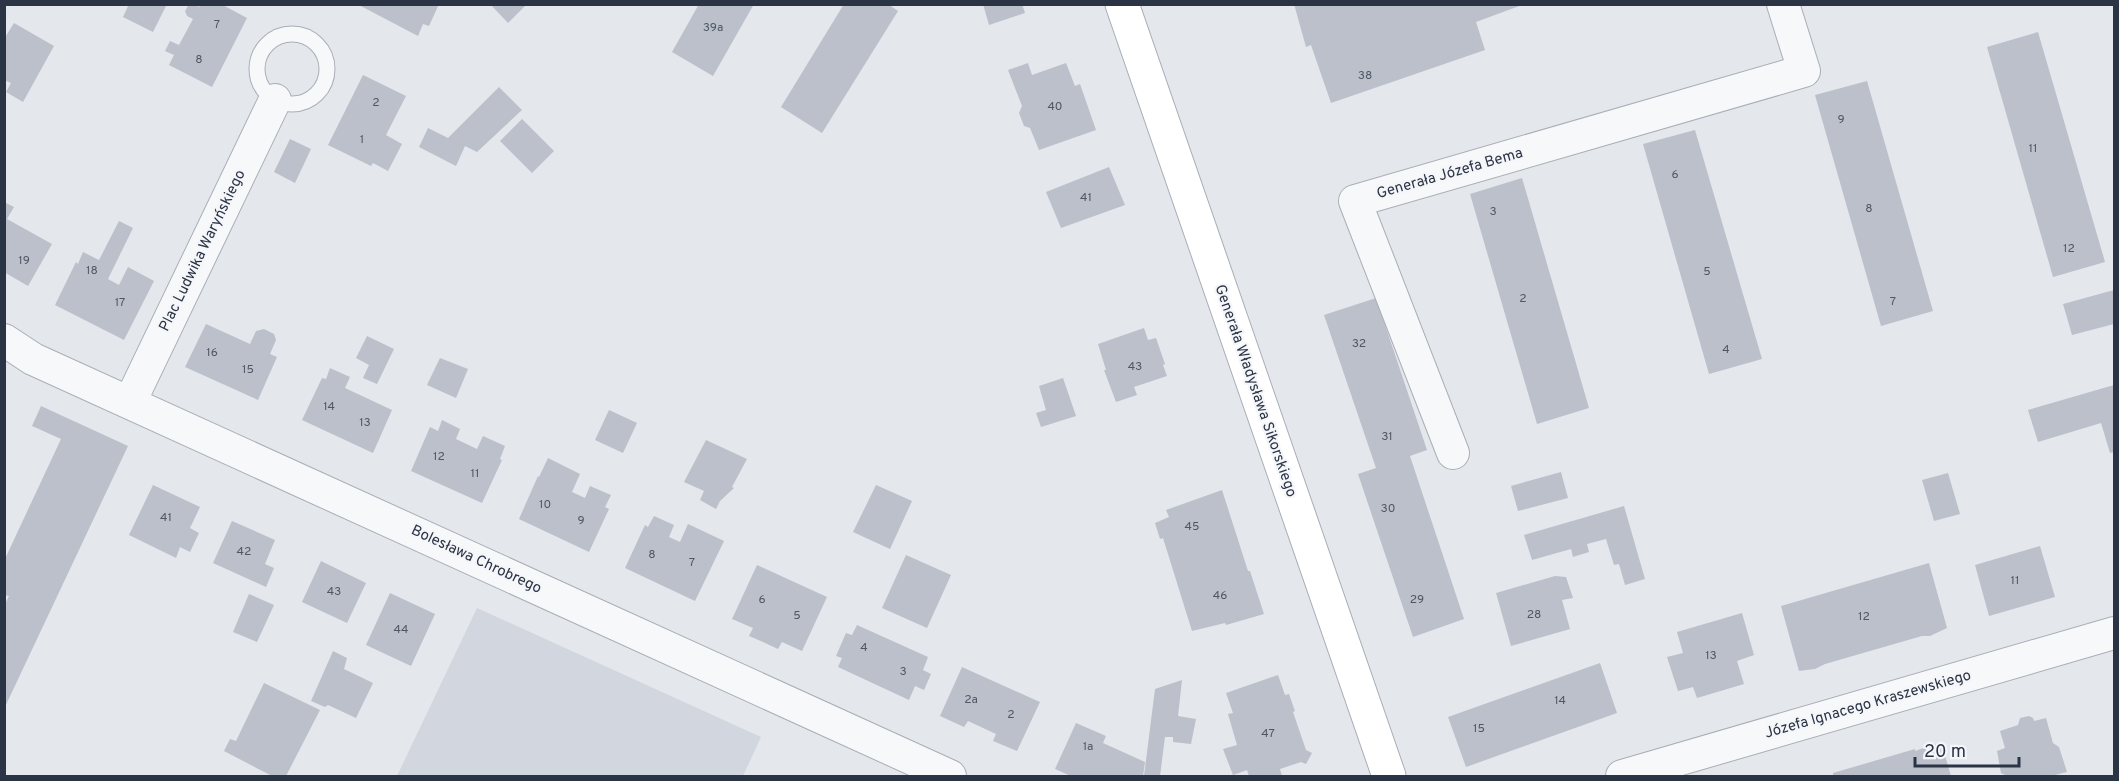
<svg xmlns="http://www.w3.org/2000/svg" width="2119" height="781" font-family="Overpass,sans-serif">
  <style>
    .built { fill: #d2d6de }
    .building { fill: #bbc0ca }
    .lines { fill: none; stroke-linecap: round; stroke-linejoin: round }
    .lane-casing { stroke: #a9aeb7; stroke-width: 17 }
    .street-casing { stroke: #a9aeb7; stroke-width: 34 }
    .secondary-casing { stroke: #a9aeb7; stroke-width: 35 }
    .lane { stroke: #f7f8fa; stroke-width: 15 }
    .street { stroke: #f7f8fa; stroke-width: 32 }
    .secondary { stroke: #fff; stroke-width: 33 }
    .labels { text-anchor: middle; dominant-baseline: central; stroke-width: 4.5; stroke-linejoin: round; paint-order: stroke }
    .number-label { font-size: 12px; fill: #4f5766 }
    .street-label { font-size: 15px; fill: #2b3445; stroke: #f4f6f9 }
  </style>
  <rect width="100%" height="100%" fill="#e4e7ec"/>
  <polygon class="built" points="477,608 761,737 743,776 397,776"/>
  <g class="building">
    <polygon points="129,4 167,4 153,32 123,17"/>
    <polygon points="194,4 199,7 200,4 221,4 247,18 212,87 169,65 174,55 165,51 170,41 179,45 193,19 187,16 185,11 188,6"/>
    <polygon points="357,4 439,4 429,26 423,24 418,36"/>
    <polygon points="490,4 527,4 508,23"/>
    <polygon points="699,4 754,4 713,76 672,52"/>
    <polygon points="844,4 888,4 898,11 822,133 781,107"/>
    <polygon points="983,4 1022,4 1025,13 989,25"/>
    <polygon points="1294,4 1522,4 1522,5 1476,22 1485,50 1331,103 1311,45 1306,47"/>
    <polygon points="14,23 54,46 23,102 6,92 11,83 4,80 4,39"/>
    <polygon points="2038,32 2105,262 2053,277 1987,47"/>
    <polygon points="1028,63 1032,75 1066,63 1075,86 1080,84 1096,130 1039,150 1030,128 1024,126 1019,113 1022,106 1008,70"/>
    <polygon points="363,75 406,96 386,135 402,144 388,171 373,163 371,166 328,145"/>
    <polygon points="1867,81 1933,311 1881,326 1815,95"/>
    <polygon points="499,87 522,110 477,152 465,146 456,166 419,147 428,128 448,138"/>
    <polygon points="522,119 554,151 532,173 500,141"/>
    <polygon points="1695,130 1762,359 1709,374 1643,144"/>
    <polygon points="290,139 311,149 295,183 274,172"/>
    <polygon points="1109,167 1125,205 1061,228 1046,192"/>
    <polygon points="1522,178 1589,408 1537,424 1470,194"/>
    <polygon points="4,202 14,207 7,219 52,244 28,286 4,272"/>
    <polygon points="119,221 133,228 108,279 119,285 128,267 154,281 124,340 55,305 76,262 78,264 83,252 99,260"/>
    <polygon points="2114,290 2114,324 2072,335 2063,304"/>
    <polygon points="1376,298 1427,450 1410,456 1464,619 1413,637 1358,474 1376,468 1324,315"/>
    <polygon points="206,324 250,344 256,331 264,329 274,334 276,340 270,354 277,357 258,400 185,367"/>
    <polygon points="1144,328 1148,340 1156,338 1165,364 1163,365 1167,376 1134,387 1137,395 1116,402 1104,370 1106,370 1098,344"/>
    <polygon points="367,336 394,349 377,384 363,378 369,365 356,358"/>
    <polygon points="440,358 468,369 456,398 427,385"/>
    <polygon points="330,368 350,377 345,388 392,410 373,453 302,420 322,378 326,379"/>
    <polygon points="1063,378 1076,416 1041,427 1036,413 1046,410 1039,386"/>
    <polygon points="2114,385 2114,452 2110,453 2101,423 2038,442 2028,410"/>
    <polygon points="41,406 128,446 4,709 4,606 9,596 4,595 4,561 61,439 32,426"/>
    <polygon points="609,410 637,423 623,453 595,440"/>
    <polygon points="442,420 460,429 456,439 477,449 483,436 505,446 500,459 502,460 482,503 411,471 430,427 438,431"/>
    <polygon points="706,440 747,459 732,487 734,488 720,501 716,509 700,500 704,491 684,482"/>
    <polygon points="548,458 580,474 572,492 585,498 590,486 611,495 605,507 609,509 589,552 519,519 538,476 539,477"/>
    <polygon points="1561,472 1568,498 1518,511 1511,486"/>
    <polygon points="1948,473 1960,514 1934,521 1922,480"/>
    <polygon points="153,485 200,507 190,528 199,533 190,552 180,547 176,558 129,535"/>
    <polygon points="876,485 912,501 890,549 853,532"/>
    <polygon points="1222,490 1248,571 1250,571 1264,614 1226,625 1225,623 1192,631 1163,538 1160,539 1155,523 1169,517 1166,510"/>
    <polygon points="1624,506 1645,579 1625,585 1619,564 1614,565 1606,539 1587,544 1589,552 1573,557 1571,549 1532,560 1524,535"/>
    <polygon points="654,516 674,525 669,537 680,542 688,524 724,541 695,601 625,568 645,525 648,527"/>
    <polygon points="232,521 275,540 265,564 274,568 266,587 213,563"/>
    <polygon points="2040,546 2055,597 1989,616 1975,565"/>
    <polygon points="906,555 951,575 927,628 882,608"/>
    <polygon points="321,561 366,583 347,623 302,602"/>
    <polygon points="1929,563 1947,628 1930,636 1922,636 1825,664 1815,669 1799,671 1781,606"/>
    <polygon points="757,565 827,597 802,651 782,642 778,649 763,642 749,636 753,628 732,619"/>
    <polygon points="1555,576 1566,577 1573,598 1562,600 1570,629 1511,646 1496,593"/>
    <polygon points="390,593 435,614 411,666 366,645"/>
    <polygon points="249,594 274,605 257,642 233,632"/>
    <polygon points="1742,613 1754,655 1737,661 1744,684 1697,698 1693,687 1678,691 1667,657 1683,653 1677,632"/>
    <polygon points="857,625 928,657 923,670 931,674 924,690 915,686 909,700 838,667 842,658 836,656 846,633 852,635"/>
    <polygon points="333,651 347,658 344,669 373,683 356,718 328,705 325,707 311,701"/>
    <polygon points="1600,663 1617,713 1466,767 1448,717"/>
    <polygon points="962,667 1040,702 1017,751 993,741 996,734 968,721 964,727 940,716"/>
    <polygon points="1278,675 1285,695 1289,694 1295,711 1293,712 1306,750 1312,753 1306,764 1301,762 1280,769 1282,776 1249,776 1247,770 1233,775 1223,749 1237,745 1228,714 1233,713 1226,693"/>
    <polygon points="1182,680 1178,716 1196,719 1191,744 1173,742 1173,737 1165,737 1160,776 1144,776 1155,689"/>
    <polygon points="264,683 320,710 286,776 272,776 224,751 230,739 236,741"/>
    <polygon points="2029,716 2033,718 2034,721 2046,718 2053,743 2059,747 2067,772 2051,776 2007,776 2001,773 1997,751 2005,748 2000,731 2018,725 2020,718"/>
    <polygon points="1076,723 1106,736 1103,743 1145,762 1143,776 1071,776 1055,769"/>
    <polygon points="1941,742 1951,776 1833,776 1833,773 1915,749 1915,751"/>
  </g>
  <g class="lines">
    <defs>
      <circle id="lane" cx="292" cy="69" r="35"/>
      <g id="street">
        <polyline points="4,340 33,359 950,776"/>
        <polyline points="130,402 275,100"/>
        <polyline points="1453,453 1355,201 1804,71 1783,4"/>
        <polyline points="1622,776 2114,633"/>
      </g>
      <polyline id="secondary" points="1122,4 1389,776"/>
    </defs>
    <use href="#lane" class="lane-casing"/>
    <use href="#street" class="street-casing"/>
    <use href="#secondary" class="secondary-casing"/>
    <use href="#lane" class="lane"/>
    <use href="#street" class="street"/>
    <use href="#secondary" class="secondary"/>
  </g>
  <g class="labels">
    <g class="number-label">
      <text x="217" y="25">7</text>
      <text x="713" y="28">39a</text>
      <text x="199" y="60">8</text>
      <text x="1365" y="76">38</text>
      <text x="376" y="103">2</text>
      <text x="1055" y="107">40</text>
      <text x="1841" y="120">9</text>
      <text x="362" y="140">1</text>
      <text x="2033" y="149">11</text>
      <text x="1675" y="175">6</text>
      <text x="1086" y="198">41</text>
      <text x="1869" y="209">8</text>
      <text x="1493" y="212">3</text>
      <text x="2069" y="249">12</text>
      <text x="24" y="261">19</text>
      <text x="92" y="271">18</text>
      <text x="1707" y="272">5</text>
      <text x="1523" y="299">2</text>
      <text x="1893" y="302">7</text>
      <text x="120" y="303">17</text>
      <text x="1359" y="344">32</text>
      <text x="1726" y="350">4</text>
      <text x="212" y="353">16</text>
      <text x="1135" y="367">43</text>
      <text x="248" y="370">15</text>
      <text x="329" y="407">14</text>
      <text x="365" y="423">13</text>
      <text x="1387" y="437">31</text>
      <text x="439" y="457">12</text>
      <text x="475" y="474">11</text>
      <text x="545" y="505">10</text>
      <text x="1388" y="509">30</text>
      <text x="166" y="518">41</text>
      <text x="581" y="521">9</text>
      <text x="1192" y="527">45</text>
      <text x="244" y="552">42</text>
      <text x="652" y="555">8</text>
      <text x="692" y="563">7</text>
      <text x="2015" y="581">11</text>
      <text x="334" y="592">43</text>
      <text x="1220" y="596">46</text>
      <text x="762" y="600">6</text>
      <text x="1417" y="600">29</text>
      <text x="1534" y="615">28</text>
      <text x="797" y="616">5</text>
      <text x="1864" y="617">12</text>
      <text x="401" y="630">44</text>
      <text x="864" y="648">4</text>
      <text x="1711" y="656">13</text>
      <text x="903" y="672">3</text>
      <text x="971" y="700">2a</text>
      <text x="1560" y="701">14</text>
      <text x="1011" y="715">2</text>
      <text x="1479" y="729">15</text>
      <text x="1268" y="734">47</text>
      <text x="1088" y="747">1a</text>
    </g>
    <g class="street-label">
      <text transform="translate(1450 174) rotate(-16)">Generała Józefa Bema</text>
      <text transform="translate(203 251) rotate(-64)">Plac Ludwika Waryńskiego</text>
      <text transform="translate(1255 391) rotate(71)">Generała Władysława Sikorskiego</text>
      <text transform="translate(476 560) rotate(25)">Bolesława Chrobrego</text>
      <text transform="translate(1868 705) rotate(-16)">Józefa Ignacego Kraszewskiego</text>
    </g>
  </g>
  <rect width="2119" height="781" fill="none" stroke="#2b3445" stroke-width="12"/>
  <path d="M1915 757v9h104v-9" fill="none" stroke="#2b3445" stroke-width="3"/>
  <text x="1924" y="757" font-size="18" fill="#2b3445" stroke="#f4f6f9" stroke-width="4.5" paint-order="stroke">20 m</text>
</svg>
